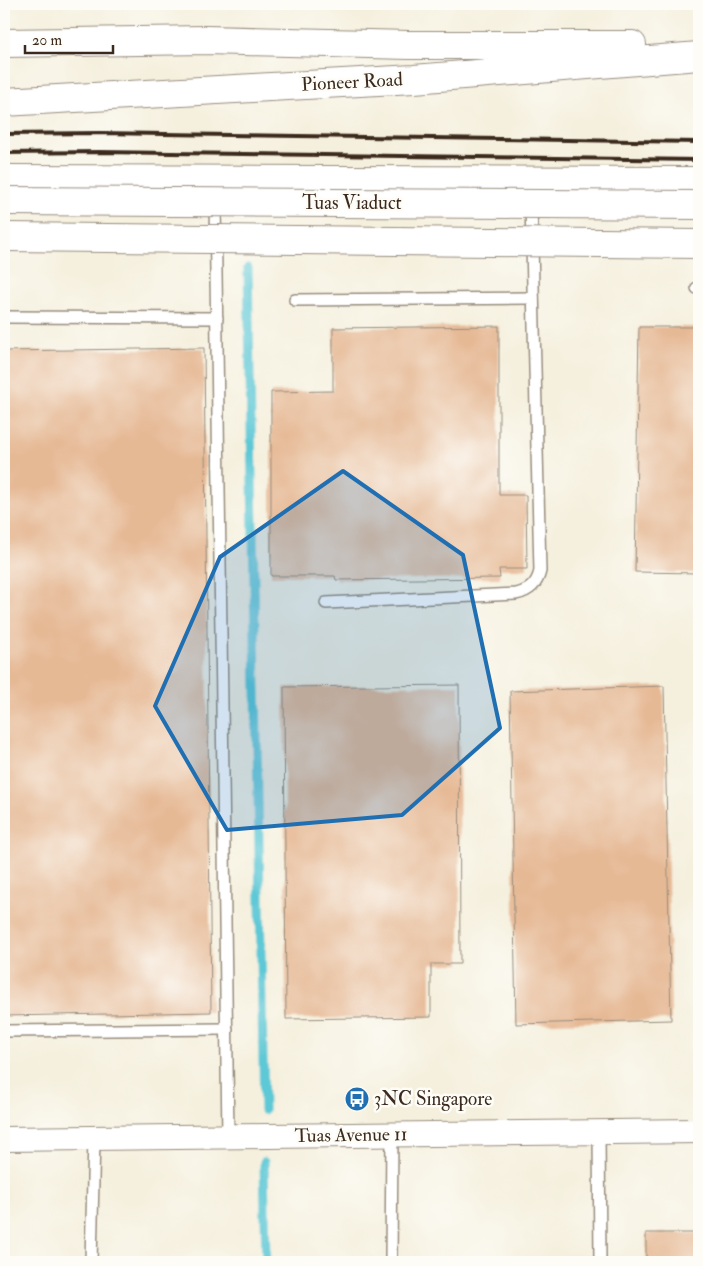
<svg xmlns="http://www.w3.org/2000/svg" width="703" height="1266" font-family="'IM FELL Double Pica',serif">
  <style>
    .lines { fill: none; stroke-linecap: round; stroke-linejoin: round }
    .stream { stroke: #5dc8d6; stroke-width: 9 }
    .building { fill: #e6b995 }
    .service-casing { stroke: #988d7e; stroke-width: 14 }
    .minor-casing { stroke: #988d7e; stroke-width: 26 }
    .primary-casing { stroke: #988d7e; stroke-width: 30 }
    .service { stroke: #fff; stroke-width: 11 }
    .minor { stroke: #fff; stroke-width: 24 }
    .primary { stroke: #fff; stroke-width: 28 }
    .rail { stroke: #3b2a1e; stroke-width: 4 }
    .primary-bridge-casing { stroke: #988d7e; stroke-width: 30; stroke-linecap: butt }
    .primary-bridge { stroke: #fff; stroke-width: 28 }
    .marked { fill: #1f6fb2; fill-opacity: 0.2; stroke: #1f6fb2; stroke-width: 4; stroke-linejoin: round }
    .labels { text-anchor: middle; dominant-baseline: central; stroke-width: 5; stroke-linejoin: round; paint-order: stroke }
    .street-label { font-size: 19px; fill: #3b2a1e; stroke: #fdfcf7 }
    .poi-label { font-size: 19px; fill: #3b2a1e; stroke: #fdfcf7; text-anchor: start }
  </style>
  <rect width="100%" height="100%" fill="#fdfcf7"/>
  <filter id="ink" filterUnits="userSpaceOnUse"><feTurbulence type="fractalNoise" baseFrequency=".02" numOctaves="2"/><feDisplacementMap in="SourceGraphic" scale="10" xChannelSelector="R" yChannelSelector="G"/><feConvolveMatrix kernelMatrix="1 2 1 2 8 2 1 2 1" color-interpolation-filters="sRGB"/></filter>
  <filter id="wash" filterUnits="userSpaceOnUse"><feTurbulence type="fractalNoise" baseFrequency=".0096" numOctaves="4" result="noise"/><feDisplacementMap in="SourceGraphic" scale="20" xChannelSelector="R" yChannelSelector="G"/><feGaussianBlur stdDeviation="1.12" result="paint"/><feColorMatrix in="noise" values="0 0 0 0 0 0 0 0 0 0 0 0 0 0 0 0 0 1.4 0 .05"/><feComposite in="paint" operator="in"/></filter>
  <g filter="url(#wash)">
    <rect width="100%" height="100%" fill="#f5f0de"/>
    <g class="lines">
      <g class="stream">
        <polyline points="248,268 264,1110"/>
        <polyline points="264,1162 266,1262"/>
      </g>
    </g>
    <g id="blocks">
      <g class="building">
        <polygon points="499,326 499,495 526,495 527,569 499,569 500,578 336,580 335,576 271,576 271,392 333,391 333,328"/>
        <polygon points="639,327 699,327 699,573 635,572"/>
        <polygon points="204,348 211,1012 4,1016 4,351"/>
        <polygon points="459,685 460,964 431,964 431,1017 286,1019 284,687"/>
        <polygon points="664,686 671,1020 516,1024 510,691"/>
        <rect x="646" y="1233" width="53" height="29"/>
      </g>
    </g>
  </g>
  <g filter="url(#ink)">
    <use href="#blocks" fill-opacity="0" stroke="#988d7e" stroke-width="1"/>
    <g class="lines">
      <defs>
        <g id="service">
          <polyline points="215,201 228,1136"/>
          <polyline points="697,288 699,288"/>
          <polyline points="295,300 533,298"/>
          <polyline points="4,317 217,318"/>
          <path d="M326,603L516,594C529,591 537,585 540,571L531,204"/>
          <polyline points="4,1031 227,1029"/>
          <polyline points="599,1132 600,1262"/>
          <polyline points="91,1262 94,1138"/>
          <polyline points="391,1262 392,1135"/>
        </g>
        <polyline id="minor" points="4,1139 699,1131"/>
        <g id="primary">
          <polyline points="4,43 206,40 409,45 632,45"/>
          <polyline points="4,102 414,79 699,56"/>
          <polyline points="4,179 699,181"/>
        </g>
      </defs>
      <use href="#service" class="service-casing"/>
      <use href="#minor" class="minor-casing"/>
      <use href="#primary" class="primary-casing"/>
      <use href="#service" class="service"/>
      <use href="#minor" class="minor"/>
      <use href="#primary" class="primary"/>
      <g class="rail">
        <polyline points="4,134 99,133 699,142"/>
        <polyline points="4,153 99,152 699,160"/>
      </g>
      <defs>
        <g id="primary-bridge">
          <polyline points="4,201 699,205"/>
          <polyline points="4,237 699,244"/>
        </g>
      </defs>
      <use href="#primary-bridge" class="primary-bridge-casing"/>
      <use href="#primary-bridge" class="primary-bridge"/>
    </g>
  </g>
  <path class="marked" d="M343,471L463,555L500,728L402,815L227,830L155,706L220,557Z"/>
  <defs>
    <symbol id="bus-disc" viewBox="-11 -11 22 22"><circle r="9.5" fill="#1f6fb2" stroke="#fdfcf7"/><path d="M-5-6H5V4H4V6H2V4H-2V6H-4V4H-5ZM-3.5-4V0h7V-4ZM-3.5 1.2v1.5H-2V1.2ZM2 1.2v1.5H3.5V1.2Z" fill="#fff"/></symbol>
  </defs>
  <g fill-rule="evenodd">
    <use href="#bus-disc" x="343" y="1085" width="28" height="28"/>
  </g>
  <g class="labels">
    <g class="street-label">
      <text transform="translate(352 82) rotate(-3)">Pioneer Road</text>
      <text x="352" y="203">Tuas Viaduct</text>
      <text transform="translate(351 1135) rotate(-1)">Tuas Avenue 11</text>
    </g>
    <g class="poi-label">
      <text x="374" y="1099">3NC Singapore</text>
    </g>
  </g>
  <rect width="703" height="1266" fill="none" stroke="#fdfcf7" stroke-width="20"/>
  <path d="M25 45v8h88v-8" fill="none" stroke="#3b2a1e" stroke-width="2.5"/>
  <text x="32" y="45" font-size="15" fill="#3b2a1e" stroke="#fdfcf7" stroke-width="4" paint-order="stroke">20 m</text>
</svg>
